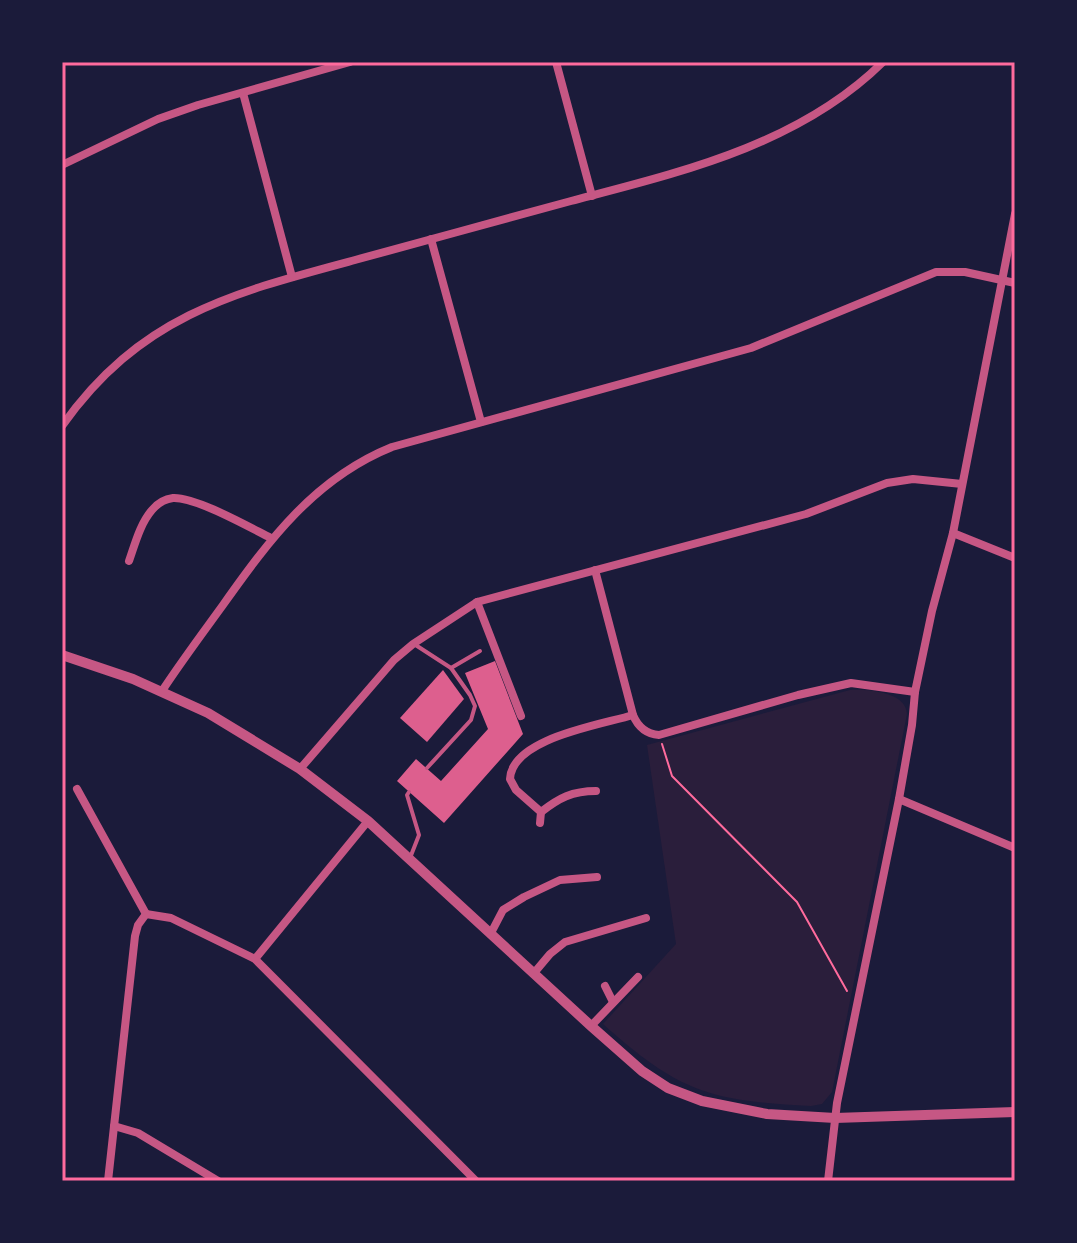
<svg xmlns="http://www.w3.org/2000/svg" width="1077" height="1243" font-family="Commissioner,sans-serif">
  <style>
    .green { fill: #2a1e3b }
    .building { fill: #dd5f8e }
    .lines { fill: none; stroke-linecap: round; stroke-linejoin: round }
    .path { stroke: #ff6b9d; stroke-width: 2 }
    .service { stroke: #c65784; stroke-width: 4 }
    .minor { stroke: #c65784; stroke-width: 8 }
    .tertiary { stroke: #c65784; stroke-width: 10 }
    .neatline { fill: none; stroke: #ff6b9d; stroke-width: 3 }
  </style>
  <rect width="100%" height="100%" fill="#1b1b3a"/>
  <path class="green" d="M850,690C868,689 906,692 907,714L832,1092L822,1104L811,1106C710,1101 679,1092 603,1024L676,944L647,745Z"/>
  <g class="building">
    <polygon points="495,661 523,734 444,823 397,781 416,759 441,781 488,729 465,673"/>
    <polygon points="443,670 464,699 427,742 400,718"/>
  </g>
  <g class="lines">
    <polyline class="path" points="662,744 672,776 797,902 847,991"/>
    <g class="service">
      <polyline points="414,644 451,668 470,695 475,706 471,720 427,768"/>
      <polyline points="451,668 480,651"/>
      <polyline points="409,792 407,795 419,835 410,858"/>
    </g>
    <g class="minor">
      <polyline points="556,62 592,196"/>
      <polyline points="243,93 292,277"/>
      <polyline points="62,165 158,119 198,105 350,62"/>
      <polyline points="431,239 481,422"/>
      <path d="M62,426C140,316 232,293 355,260C427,240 499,221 571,201C681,172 799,145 883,62"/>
      <polyline points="953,533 1015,558"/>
      <path d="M129,561C135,544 140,524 152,510C157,504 165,499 173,498C196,497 249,527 271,538"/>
      <path d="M595,570L633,715C638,727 646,734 659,735L798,695L851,683L915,692"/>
      <polyline points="477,602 521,716"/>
      <path d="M162,691C181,662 202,634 223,605C269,540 315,478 392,447L751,348L936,272H965L1015,283"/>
      <polyline points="300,769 394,660 413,644 477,602 806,514 887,483 913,479 962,484"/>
      <polyline points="77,789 146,914"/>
      <polyline points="899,799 1015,848"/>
      <path d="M541,812C559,798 572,791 596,791"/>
      <path d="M540,823L541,812L516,790L510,779C512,738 601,725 633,715"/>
      <polyline points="146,914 171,918 255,959 476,1181"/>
      <polyline points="491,933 503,910 524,897 560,880 597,877"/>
      <polyline points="255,959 368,821"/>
      <polyline points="534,973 550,954 565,942 646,918"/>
      <polyline points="605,986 613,1002"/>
      <polyline points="591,1026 638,977"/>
      <polyline points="114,1126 138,1133 218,1181"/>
      <polyline points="108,1181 135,936 138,925 146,914"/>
      <polyline points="828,1181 837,1103 899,799 912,725 915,692 932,611 953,533 1015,214"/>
    </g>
    <polyline class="tertiary" points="62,655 133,679 208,713 300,769 368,821 591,1026 642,1071 668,1088 702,1101 767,1114 835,1118 1015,1112"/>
  </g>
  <rect width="1077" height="1243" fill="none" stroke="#1b1b3a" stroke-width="128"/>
  <rect x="64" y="64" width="949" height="1115" class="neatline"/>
</svg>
